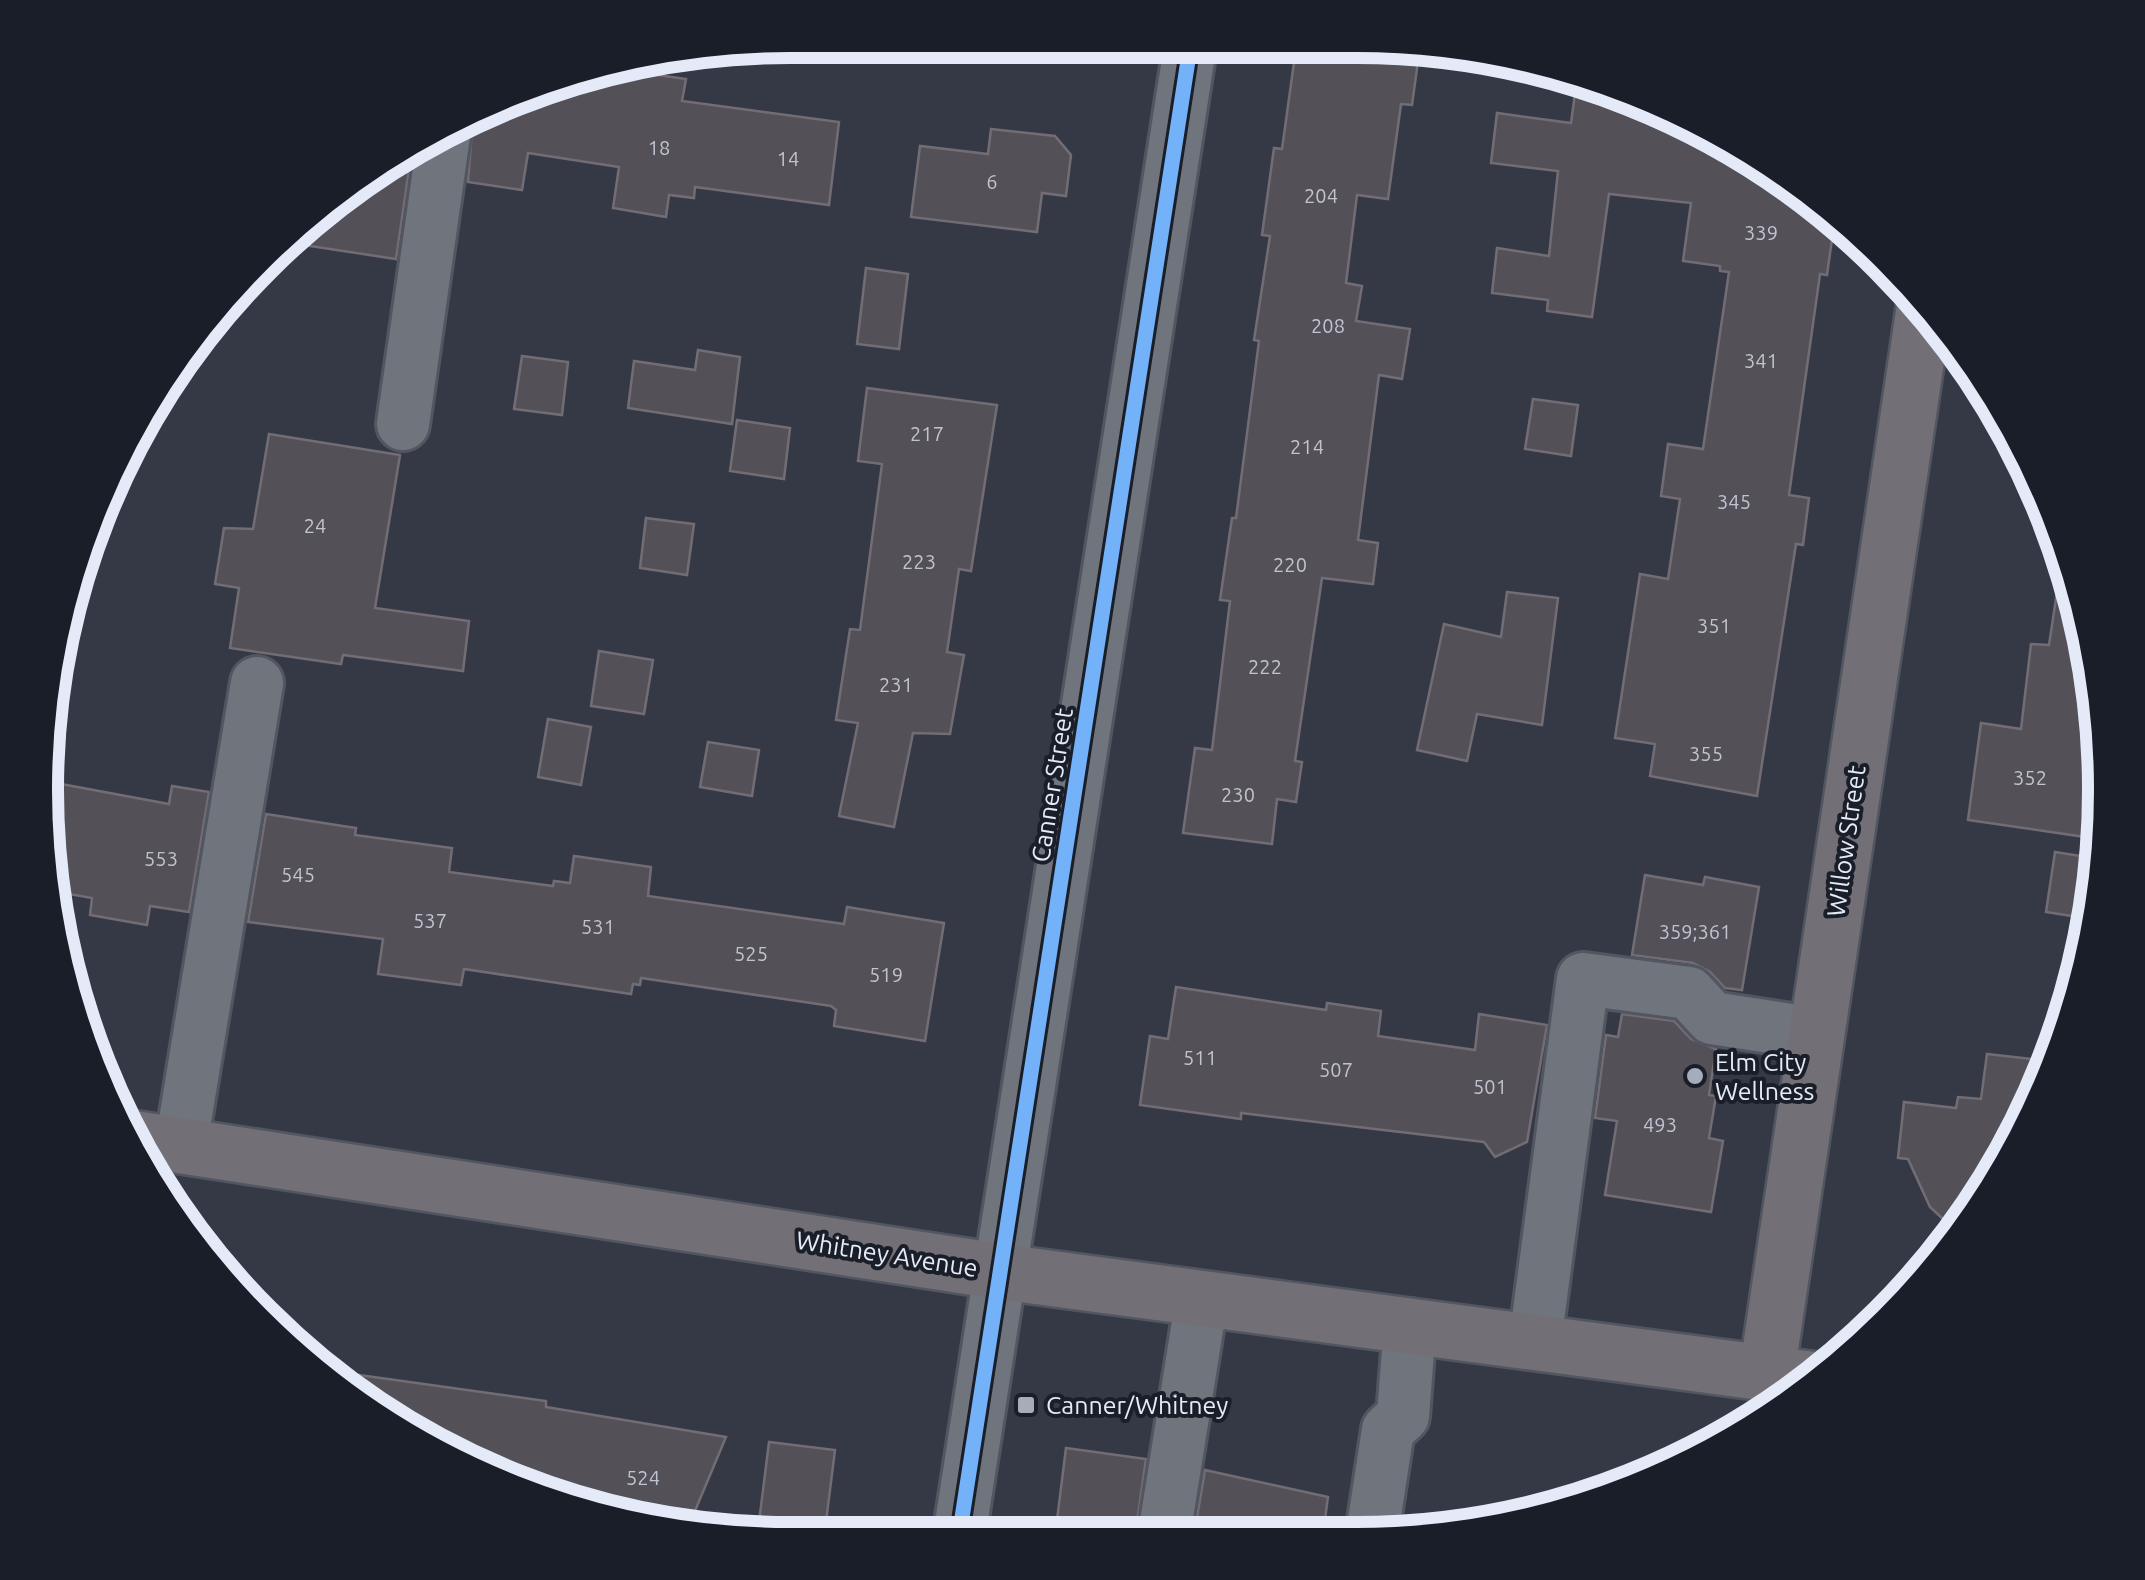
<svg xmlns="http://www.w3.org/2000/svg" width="2145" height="1580" font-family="Ubuntu,sans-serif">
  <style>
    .building { fill: #535058; stroke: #726d75; stroke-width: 2.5 }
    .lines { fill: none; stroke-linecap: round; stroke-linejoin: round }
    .minor-casing { stroke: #525661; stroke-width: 58 }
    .major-casing { stroke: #525661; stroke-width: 60 }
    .minor { stroke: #70747d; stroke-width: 52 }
    .major { stroke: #727076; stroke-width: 55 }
    .cycleway-casing { stroke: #1a1e29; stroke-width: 21 }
    .cycleway { stroke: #73b2f8; stroke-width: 15 }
    .poi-dot { fill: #a7acba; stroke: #1a1e29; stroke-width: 4 }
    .labels { text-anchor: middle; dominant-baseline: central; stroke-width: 8; stroke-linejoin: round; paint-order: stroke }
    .number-label { font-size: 20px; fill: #c0c4d1 }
    .street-label { font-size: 25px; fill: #e5eaf9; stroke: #1a1e29 }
    .poi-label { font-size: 25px; fill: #e5eaf9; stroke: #1a1e29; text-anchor: start }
    .rim { fill: none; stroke: #e5eaf9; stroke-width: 12 }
  </style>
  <rect width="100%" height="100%" fill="#353946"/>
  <g class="building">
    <polygon points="1297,41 1419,54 1412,105 1401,104 1388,199 1357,195 1346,283 1362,286 1356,321 1410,329 1402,379 1379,375 1358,540 1378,543 1373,584 1322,578 1295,761 1302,762 1296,802 1277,799 1272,844 1183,833 1195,748 1212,750 1230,601 1220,600 1232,518 1236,518 1259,341 1254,340 1270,236 1262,235 1274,148 1282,149"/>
    <polygon points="595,66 686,79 682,101 839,122 829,205 695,187 694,198 669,195 666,217 613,208 619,167 528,153 522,190 468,182 473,117"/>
    <polygon points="1576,86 1604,90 1772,167 1834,225 1827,275 1820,274 1789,495 1809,498 1803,545 1796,544 1757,796 1650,776 1655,744 1615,738 1640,574 1668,579 1680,499 1661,496 1668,444 1703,449 1729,272 1720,271 1720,266 1683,261 1691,203 1609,194 1592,317 1547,311 1548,300 1492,293 1497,248 1549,256 1558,171 1491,163 1497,113 1571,123"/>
    <polygon points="991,129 1055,136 1071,155 1066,196 1042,193 1037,232 911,217 920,146 988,154"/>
    <polygon points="413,142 396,259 290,243 382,168"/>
    <polygon points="866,268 908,274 899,349 857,344"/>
    <polygon points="698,350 740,357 732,424 628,408 634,361 695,370"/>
    <polygon points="522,356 568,362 562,415 514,409"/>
    <polygon points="867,388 997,405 971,571 959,569 947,652 964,655 950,734 913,733 894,827 839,816 858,723 836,720 850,629 860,630 882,464 858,461"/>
    <polygon points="1533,399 1578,405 1571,456 1525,449"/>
    <polygon points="737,420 790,428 784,479 730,471"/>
    <polygon points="269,434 400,455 375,608 469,621 463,671 343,655 341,664 230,648 239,588 215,584 224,528 253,529"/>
    <polygon points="646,518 694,524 687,575 640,568"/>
    <polygon points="2063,552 2080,596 2103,742 2092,838 1968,820 1981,723 2021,729 2031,644 2049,645"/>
    <polygon points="1507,592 1558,598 1542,725 1477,714 1467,761 1417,750 1444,624 1501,637"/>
    <polygon points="599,651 653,660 644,714 591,706"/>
    <polygon points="548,719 591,727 581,785 538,777"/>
    <polygon points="708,742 759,750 752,796 700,787"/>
    <polygon points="45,781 169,804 172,786 209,792 189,912 150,906 147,925 90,915 92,898 52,891 42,840"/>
    <polygon points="266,814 356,828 355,835 452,848 449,872 553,886 554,881 570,883 574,856 651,867 648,896 844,924 847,907 944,923 925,1041 834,1026 836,1010 831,1006 641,978 640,985 633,984 631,994 464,969 461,985 378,974 383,939 248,922"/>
    <polygon points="2055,852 2100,859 2091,919 2046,912"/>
    <polygon points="1645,875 1703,885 1705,877 1759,887 1742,990 1725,988 1710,972 1693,963 1632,955"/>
    <polygon points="1176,987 1326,1010 1327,1003 1381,1011 1378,1036 1475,1050 1479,1014 1547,1025 1527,1142 1495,1157 1484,1142 1241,1113 1241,1119 1140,1105 1150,1036 1168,1039"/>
    <polygon points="1622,1014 1674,1021 1691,1039 1716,1049 1709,1095 1716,1096 1709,1138 1723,1141 1711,1212 1605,1195 1617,1121 1595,1118 1606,1035 1618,1037"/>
    <polygon points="1987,1054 2051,1061 2004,1166 1964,1221 1943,1219 1930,1207 1908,1159 1898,1158 1904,1102 1956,1108 1958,1097 1981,1099"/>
    <polygon points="316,1369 546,1401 546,1407 726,1437 687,1530 595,1514 588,1511 591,1494 525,1485 416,1440"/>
    <polygon points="769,1442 835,1450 824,1538 757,1538"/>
    <polygon points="1066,1448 1146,1459 1135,1536 1055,1536"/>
    <polygon points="1205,1470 1328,1497 1323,1534 1194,1535"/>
  </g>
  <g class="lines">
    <defs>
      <g id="minor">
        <polyline points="403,424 445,128"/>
        <polyline points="181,1145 257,683"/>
        <polyline points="1535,1342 1583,979 1689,993 1712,1018 1817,1034"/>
        <polyline points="1372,1534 1388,1430 1403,1416 1410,1325"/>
        <polyline points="1164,1535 1202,1298"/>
        <polyline points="959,1537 1191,41"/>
      </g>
      <g id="major">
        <polyline points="137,1139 1003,1272 1817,1380"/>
        <polyline points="1767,1372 1924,309"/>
      </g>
    </defs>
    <use href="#minor" class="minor-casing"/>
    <use href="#major" class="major-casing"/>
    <use href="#minor" class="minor"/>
    <use href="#major" class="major"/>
    <defs>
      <polyline id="cycleway" points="959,1537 1191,41"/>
    </defs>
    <use href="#cycleway" class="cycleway-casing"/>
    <use href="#cycleway" class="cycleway"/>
  </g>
  <g class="poi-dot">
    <circle cx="1695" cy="1076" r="10"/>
    <rect x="1016" y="1395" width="20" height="20" rx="5"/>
  </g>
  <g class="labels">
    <g class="number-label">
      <text x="659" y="147">18</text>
      <text x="788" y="158">14</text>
      <text x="992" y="181">6</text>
      <text x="1321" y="195">204</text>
      <text x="1761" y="232">339</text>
      <text x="1328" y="325">208</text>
      <text x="1761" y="360">341</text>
      <text x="927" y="433">217</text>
      <text x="1307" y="446">214</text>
      <text x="1734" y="501">345</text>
      <text x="315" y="525">24</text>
      <text x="919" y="561">223</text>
      <text x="1290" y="564">220</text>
      <text x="1714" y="625">351</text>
      <text x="1265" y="666">222</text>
      <text x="896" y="684">231</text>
      <text x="1706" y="753">355</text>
      <text x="2030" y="777">352</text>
      <text x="1238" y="794">230</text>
      <text x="161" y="858">553</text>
      <text x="298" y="874">545</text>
      <text x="430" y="920">537</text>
      <text x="598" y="926">531</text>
      <text x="1695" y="931">359;361</text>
      <text x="751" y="953">525</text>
      <text x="886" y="974">519</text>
      <text x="1200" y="1057">511</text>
      <text x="1336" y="1069">507</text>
      <text x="1490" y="1086">501</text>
      <text x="1660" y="1124">493</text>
      <text x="643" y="1477">524</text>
    </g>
    <g class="street-label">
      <text transform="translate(1052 785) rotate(-81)">Canner Street</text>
      <text transform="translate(1846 841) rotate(-82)">Willow Street</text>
      <text transform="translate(887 1254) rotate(9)">Whitney Avenue</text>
    </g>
    <g class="poi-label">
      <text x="1715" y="1062">Elm City<tspan x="1715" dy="29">Wellness</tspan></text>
      <text x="1046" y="1405">Canner/Whitney</text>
    </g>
  </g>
  <path d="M0 0H2145V1580H0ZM790 58H1356A732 732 0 0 1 2088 790V790A732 732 0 0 1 1356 1522H790A732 732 0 0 1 58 790V790A732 732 0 0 1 790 58Z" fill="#1a1e29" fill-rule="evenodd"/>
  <path class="rim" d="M790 58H1356A732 732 0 0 1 2088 790V790A732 732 0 0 1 1356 1522H790A732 732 0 0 1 58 790V790A732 732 0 0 1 790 58Z"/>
</svg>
